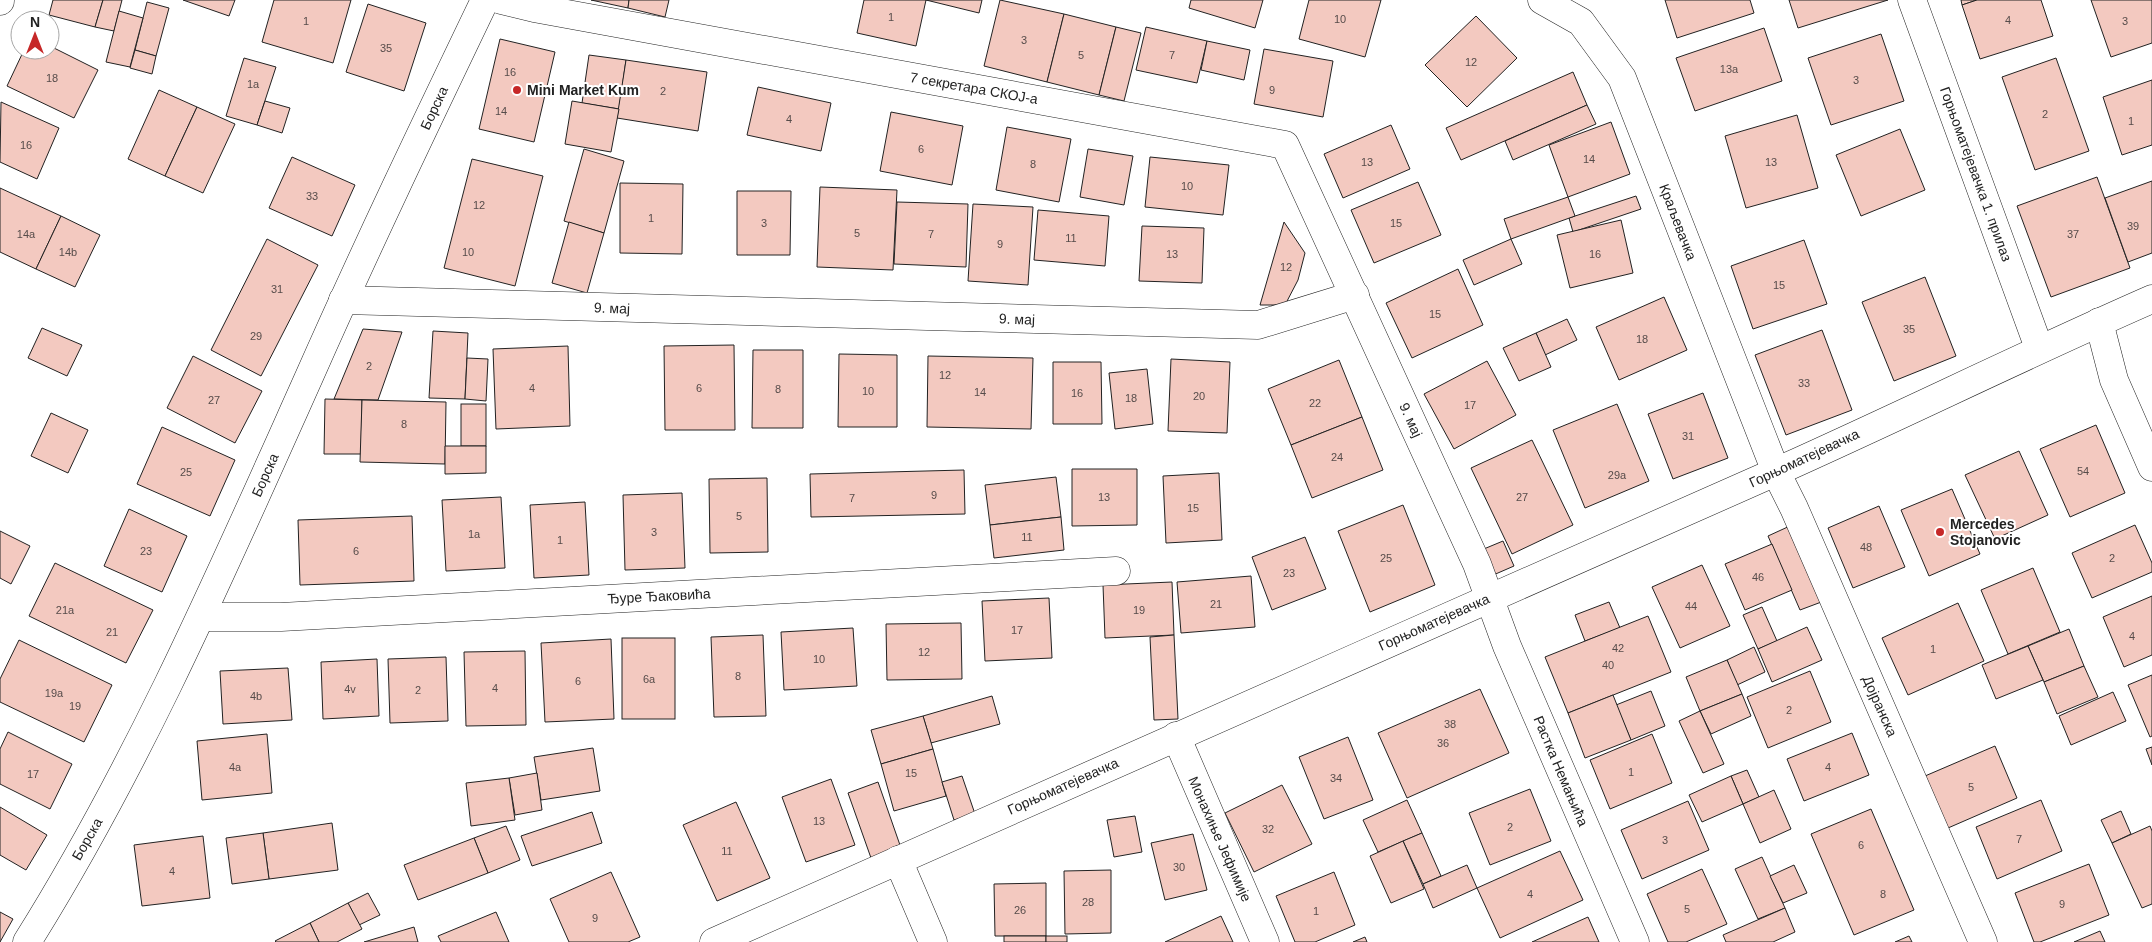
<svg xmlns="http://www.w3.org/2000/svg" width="2152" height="942" font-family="Arial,sans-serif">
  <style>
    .building { fill: #f3c9c0; stroke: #222 }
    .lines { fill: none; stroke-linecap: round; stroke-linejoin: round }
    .minor-casing { stroke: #222; stroke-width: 29 }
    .tertiary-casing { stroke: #222; stroke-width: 29 }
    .minor { stroke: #fff; stroke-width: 28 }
    .tertiary { stroke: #fff; stroke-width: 28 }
    .poi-dot { fill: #c62828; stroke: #fff; stroke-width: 2 }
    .labels { text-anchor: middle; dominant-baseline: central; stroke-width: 4; stroke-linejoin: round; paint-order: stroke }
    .number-label { font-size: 11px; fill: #564c4a }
    .street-label { font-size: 14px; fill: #222; stroke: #fff }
    .poi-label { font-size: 14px; font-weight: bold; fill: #222; stroke: #fff; text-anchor: start }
  </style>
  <rect width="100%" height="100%" fill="#fff"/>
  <g class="building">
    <polygon points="53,0 103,0 95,27 49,15"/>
    <polygon points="103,0 122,0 114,31 95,27"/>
    <polygon points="183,0 235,0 229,16"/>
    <polygon points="274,0 351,0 333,63 262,42"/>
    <polygon points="591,0 629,0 628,8"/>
    <polygon points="629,0 669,0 665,17 628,8"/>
    <polygon points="864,0 926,0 916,46 857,33"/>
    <polygon points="926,0 982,0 979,13"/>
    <polygon points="1000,0 1064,14 1047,82 984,66"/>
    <polygon points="1191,0 1263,0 1255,28 1189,8"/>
    <polygon points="1309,0 1381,0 1365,57 1299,39"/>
    <polygon points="1665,0 1750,0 1754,13 1677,38"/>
    <polygon points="1789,0 1888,0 1798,28"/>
    <polygon points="1961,0 1977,0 1962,5"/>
    <polygon points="1977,0 2041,0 2053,36 1980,59 1962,5"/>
    <polygon points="2091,0 2152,0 2152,43 2111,57"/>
    <polygon points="147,2 169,8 156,56 135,50"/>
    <polygon points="368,4 426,23 404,91 346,72"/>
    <polygon points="119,11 143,18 130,67 106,62"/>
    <polygon points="1064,14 1116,27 1099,95 1047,82"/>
    <polygon points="1476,16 1517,58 1467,107 1425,65"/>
    <polygon points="1116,27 1141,33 1124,101 1099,95"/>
    <polygon points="1146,27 1207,41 1197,83 1136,70"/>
    <polygon points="1764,28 1782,81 1695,111 1676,58"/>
    <polygon points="1881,34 1904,101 1831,125 1808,58"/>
    <polygon points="500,39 555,52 534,142 479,129"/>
    <polygon points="1207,41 1250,50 1244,80 1201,70"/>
    <polygon points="50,46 98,70 74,118 7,86 24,50 50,50"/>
    <polygon points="1264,49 1333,61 1323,117 1254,104"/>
    <polygon points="135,50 156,56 152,74 130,68"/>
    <polygon points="589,55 626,60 619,109 582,103"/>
    <polygon points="244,58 276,67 257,125 226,116"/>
    <polygon points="2056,58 2089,151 2035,170 2002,77"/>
    <polygon points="626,60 707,72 698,131 617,118"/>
    <polygon points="1573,72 1587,105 1461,160 1446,128"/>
    <polygon points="2152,80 2152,145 2122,155 2103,97"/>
    <polygon points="758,87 831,103 821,151 747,135"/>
    <polygon points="159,90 197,107 165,176 128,159"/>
    <polygon points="265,101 290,108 282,133 257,125"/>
    <polygon points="572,101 619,109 611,152 565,144"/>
    <polygon points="1,102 59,128 37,179 0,162"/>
    <polygon points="1587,105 1596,124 1513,160 1505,141"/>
    <polygon points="197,107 235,124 203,193 165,176"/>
    <polygon points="891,112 963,126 952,185 880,171"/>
    <polygon points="1797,115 1818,188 1746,208 1725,136"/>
    <polygon points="1611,122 1630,174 1568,197 1549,145"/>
    <polygon points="1391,125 1410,169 1343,198 1324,154"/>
    <polygon points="1007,127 1071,139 1059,202 996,190"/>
    <polygon points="1900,129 1925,190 1861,216 1836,155"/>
    <polygon points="584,149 624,161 604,233 564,221"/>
    <polygon points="1088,149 1133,156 1124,205 1080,197"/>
    <polygon points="292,157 355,185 332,236 269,208"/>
    <polygon points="1150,157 1229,165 1223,215 1145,207"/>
    <polygon points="472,159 543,176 515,286 444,268"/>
    <polygon points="2097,177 2130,268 2051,297 2017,206"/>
    <polygon points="2152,181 2152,253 2128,262 2105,198"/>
    <polygon points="1418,182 1441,235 1374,263 1351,210"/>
    <polygon points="620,183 683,184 682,254 620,253"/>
    <polygon points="820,187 897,190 893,270 817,267"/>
    <polygon points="0,188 61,216 36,269 0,252"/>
    <polygon points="737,191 791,191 790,255 737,255"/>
    <polygon points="1636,196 1641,209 1573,232 1569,218"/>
    <polygon points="1568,197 1575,216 1511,239 1504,219"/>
    <polygon points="897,202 968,204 966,267 894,264"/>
    <polygon points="973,204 1033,207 1028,285 968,281"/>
    <polygon points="1038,210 1109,216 1105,266 1034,260"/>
    <polygon points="61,216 100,235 75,287 36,269"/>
    <polygon points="1621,220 1633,273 1570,288 1557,235"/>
    <polygon points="569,222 604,233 587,293 552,283"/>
    <polygon points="1284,222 1305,253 1298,280 1285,305 1260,305"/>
    <polygon points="1142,226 1204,228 1202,283 1139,281"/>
    <polygon points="267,239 318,265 261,376 211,350"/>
    <polygon points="1511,239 1522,264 1474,285 1463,260"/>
    <polygon points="1804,240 1827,304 1753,329 1731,266"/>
    <polygon points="1458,269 1483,325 1412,358 1386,303"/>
    <polygon points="1925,277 1956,356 1894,381 1862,302"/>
    <polygon points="1664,297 1687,350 1619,380 1596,327"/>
    <polygon points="1567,319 1577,340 1545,355 1536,333"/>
    <polygon points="42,328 82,345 67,376 28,358"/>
    <polygon points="363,329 402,332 378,400 334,399"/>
    <polygon points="1822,330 1852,410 1786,435 1755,355"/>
    <polygon points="433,331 468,333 465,399 429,398"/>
    <polygon points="1536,333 1551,367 1519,381 1503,348"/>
    <polygon points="734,345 735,430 665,430 664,346"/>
    <polygon points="568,346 570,426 496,429 493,349"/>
    <polygon points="753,350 803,350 803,428 752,428"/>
    <polygon points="839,354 897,355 897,427 838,427"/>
    <polygon points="193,356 262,391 235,443 167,408"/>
    <polygon points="928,356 1033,358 1031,429 927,427"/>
    <polygon points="467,358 488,359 486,401 465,399"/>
    <polygon points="1171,359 1230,362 1227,433 1168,431"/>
    <polygon points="1339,360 1362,417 1291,445 1268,389"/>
    <polygon points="1487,361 1516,415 1454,449 1424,394"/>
    <polygon points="1053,362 1101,362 1102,424 1053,424"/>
    <polygon points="1147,369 1153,424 1115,429 1109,373"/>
    <polygon points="1703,393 1728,458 1673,479 1648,414"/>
    <polygon points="325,399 362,400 361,454 324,454"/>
    <polygon points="362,400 446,402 445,464 360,462"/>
    <rect x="461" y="404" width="25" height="42"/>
    <polygon points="1617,404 1649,481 1585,508 1553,430"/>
    <polygon points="51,413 88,430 68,473 31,456"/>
    <polygon points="1362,417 1383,470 1312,498 1291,445"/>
    <polygon points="2096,425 2125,493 2070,517 2040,449"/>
    <polygon points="162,427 235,460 210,516 137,484"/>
    <polygon points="1532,440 1573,525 1512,554 1471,468"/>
    <polygon points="445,446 486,446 486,473 445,474"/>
    <polygon points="2019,451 2048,515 1995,539 1965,475"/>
    <polygon points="1072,469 1137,469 1137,525 1072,526"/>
    <polygon points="964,470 965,514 811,517 810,474"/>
    <polygon points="1219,473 1222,540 1166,543 1163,476"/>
    <polygon points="1056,477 1061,517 990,525 985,485"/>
    <polygon points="767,478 768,552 710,553 709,479"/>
    <polygon points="1952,489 1980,554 1929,576 1901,510"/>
    <polygon points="682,493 685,568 625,570 623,495"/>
    <polygon points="501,497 505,568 446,571 442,500"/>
    <polygon points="585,502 589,575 534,578 530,505"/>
    <polygon points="1403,505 1435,585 1370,612 1338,531"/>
    <polygon points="1879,506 1905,567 1853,588 1828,528"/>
    <polygon points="129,509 187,536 162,592 104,566"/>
    <polygon points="412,516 414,581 300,585 298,520"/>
    <polygon points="1061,517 1064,550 994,558 990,525"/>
    <polygon points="1792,525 1824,601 1800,610 1768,536"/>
    <polygon points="2135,525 2152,563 2152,572 2092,598 2072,553"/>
    <polygon points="0,531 30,546 11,584 0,578"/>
    <polygon points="1305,537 1326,589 1272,610 1252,557"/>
    <polygon points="1503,541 1514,566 1491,576 1479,551"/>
    <polygon points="1772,544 1792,590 1745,610 1725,564"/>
    <polygon points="55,563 153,610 126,663 29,616"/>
    <polygon points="1702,565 1730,626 1680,648 1652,587"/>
    <polygon points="2033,568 2060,632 2008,654 1981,590"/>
    <polygon points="1251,576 1255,627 1181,633 1177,582"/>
    <polygon points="1172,582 1174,635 1105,638 1103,585"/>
    <polygon points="2152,596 2152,655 2124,667 2103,617"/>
    <polygon points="1049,598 1052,658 985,661 982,601"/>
    <polygon points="1609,602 1620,628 1585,641 1575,615"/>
    <polygon points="1958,603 1984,661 1908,695 1882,638"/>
    <polygon points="1762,607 1777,641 1758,649 1743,615"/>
    <polygon points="1648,616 1671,672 1568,713 1545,657"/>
    <polygon points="961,623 962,679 887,680 886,624"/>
    <polygon points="1807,627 1822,660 1772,682 1758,649"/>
    <polygon points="853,628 857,686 784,690 781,632"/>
    <polygon points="2069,629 2084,666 2044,682 2028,646"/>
    <polygon points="763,635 766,716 714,717 711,637"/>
    <polygon points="1174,635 1178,719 1154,720 1150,637"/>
    <rect x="622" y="638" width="53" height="81"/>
    <polygon points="611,639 614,719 545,722 541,643"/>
    <polygon points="19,640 112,685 84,742 0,702 0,679"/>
    <polygon points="2028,646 2043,680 1996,699 1982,665"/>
    <polygon points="1754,647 1765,672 1737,685 1727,660"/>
    <polygon points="525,651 526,725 466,726 464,652"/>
    <polygon points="446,657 448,721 390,723 388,659"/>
    <polygon points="377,659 379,716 323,719 321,662"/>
    <polygon points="1727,660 1742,694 1700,711 1686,677"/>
    <polygon points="2084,666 2098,697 2057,714 2044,682"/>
    <polygon points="288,668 292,720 223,724 220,671"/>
    <polygon points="1810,671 1831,722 1768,748 1747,697"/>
    <polygon points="2152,675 2152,736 2150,737 2128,685"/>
    <polygon points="1480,689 1509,753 1407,798 1378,733"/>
    <polygon points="1651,691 1665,726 1631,740 1616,705"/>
    <polygon points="2113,692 2126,721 2071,745 2059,716"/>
    <polygon points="1742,694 1751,716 1711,734 1700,711"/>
    <polygon points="1613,695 1631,740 1585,758 1568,713"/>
    <polygon points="992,696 1000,724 931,743 923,716"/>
    <polygon points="1700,711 1724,764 1703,773 1679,721"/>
    <polygon points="923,716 933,749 881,764 871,730"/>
    <polygon points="8,732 72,764 50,809 0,784 0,749"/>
    <polygon points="1852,733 1869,775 1804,801 1787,759"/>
    <polygon points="267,734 272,793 202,800 197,741"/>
    <polygon points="1652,734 1672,783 1610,809 1590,760"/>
    <polygon points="1348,737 1373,800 1324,819 1299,757"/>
    <polygon points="1995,746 2017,798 1948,828 1925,776"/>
    <polygon points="2152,747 2152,765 2146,749"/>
    <polygon points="593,748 600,791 541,800 534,757"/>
    <polygon points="933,749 946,796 894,811 881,764"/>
    <polygon points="1747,770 1759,797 1743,804 1731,776"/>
    <polygon points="537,773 542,810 515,815 509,778"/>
    <polygon points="962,776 975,814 954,820 942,782"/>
    <polygon points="1731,776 1743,804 1702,822 1689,795"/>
    <polygon points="509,778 515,820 471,826 466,783"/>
    <polygon points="831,779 855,845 806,862 782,797"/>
    <polygon points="878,782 901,848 871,858 848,793"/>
    <polygon points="1282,785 1312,844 1254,872 1225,813"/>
    <polygon points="1530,789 1551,841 1490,865 1469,813"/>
    <polygon points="1774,790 1791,829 1760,843 1743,804"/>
    <polygon points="1407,800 1422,833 1378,852 1363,820"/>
    <polygon points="2041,800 2062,851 1997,879 1976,827"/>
    <polygon points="1688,801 1709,850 1642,879 1621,830"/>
    <polygon points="736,802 770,878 717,901 683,825"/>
    <polygon points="0,807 47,835 26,870 0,855"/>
    <polygon points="1871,809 1914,910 1854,935 1811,834"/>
    <polygon points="2121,811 2131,834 2112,843 2101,820"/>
    <polygon points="592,812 602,843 532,866 521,836"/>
    <polygon points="1135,816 1142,852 1114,857 1107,820"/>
    <polygon points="332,823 338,870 269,879 263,833"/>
    <polygon points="506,826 520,860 488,873 474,838"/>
    <polygon points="2150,826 2152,831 2152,904 2142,908 2112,843"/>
    <polygon points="263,833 269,879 232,884 226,838"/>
    <polygon points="1422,833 1441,876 1423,884 1403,841"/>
    <polygon points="1193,834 1207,890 1165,900 1151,843"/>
    <polygon points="203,836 210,898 142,906 134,845"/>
    <polygon points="474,838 488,873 418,900 404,865"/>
    <polygon points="1403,841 1424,889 1391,903 1370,856"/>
    <polygon points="1560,851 1583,900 1500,938 1477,888"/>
    <polygon points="1762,857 1785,908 1758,919 1735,869"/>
    <polygon points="2089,864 2109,915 2040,942 2034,942 2015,893"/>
    <polygon points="1467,865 1477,888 1433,908 1423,884"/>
    <polygon points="1794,865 1807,893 1783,903 1770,876"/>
    <polygon points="1702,869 1727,924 1686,942 1668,942 1647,894"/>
    <polygon points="1111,870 1111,933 1065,934 1064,871"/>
    <polygon points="611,872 640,937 628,942 569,942 550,899"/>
    <polygon points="1334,872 1355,925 1315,942 1295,942 1276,896"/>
    <polygon points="1046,883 1046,936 995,936 994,884"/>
    <polygon points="368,893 380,915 359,925 348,903"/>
    <polygon points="348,903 362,929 337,942 319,942 310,923"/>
    <polygon points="1785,908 1795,932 1773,942 1726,942 1723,935"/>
    <polygon points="0,912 13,919 0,942"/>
    <polygon points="496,912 509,942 441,942 438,936"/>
    <polygon points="1221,916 1233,942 1165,942"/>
    <polygon points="1588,917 1599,942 1532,942"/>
    <polygon points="310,923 319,942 276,942 275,941"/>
    <polygon points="414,927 418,942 364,942"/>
    <polygon points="2100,931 2105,942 2074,942"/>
    <rect x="1004" y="936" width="42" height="6"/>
    <rect x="1046" y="936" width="21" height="6"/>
    <polygon points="1909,936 1912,942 1895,942"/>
    <polygon points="1365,937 1367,942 1353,942"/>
  </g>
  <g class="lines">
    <defs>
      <g id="minor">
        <polyline points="501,0 534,8 1285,145 1477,564 1507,646 1635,942"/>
        <polyline points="1542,0 1581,22 1622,78 1776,472 1794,508 1983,942"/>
        <polyline points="1912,0 2039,348"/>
        <polyline points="0,1 0,0"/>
        <polyline points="343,300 1258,325 1355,295"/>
        <polyline points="2099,322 2114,380 2152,467"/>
        <polyline points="201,617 281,617 1116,571"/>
        <polyline points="1176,736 1265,942"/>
        <polyline points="898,860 933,942"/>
        <path d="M714,942C1066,784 1419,631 1771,474C1899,417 2024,355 2152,299"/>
      </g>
      <path id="tertiary" d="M27,942C139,763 223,569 309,377C365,250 425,125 485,0"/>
    </defs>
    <use href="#minor" class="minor-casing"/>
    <use href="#tertiary" class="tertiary-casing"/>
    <use href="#minor" class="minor"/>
    <use href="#tertiary" class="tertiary"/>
  </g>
  <g class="poi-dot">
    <circle cx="517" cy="90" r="5"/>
    <circle cx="1940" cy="532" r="5"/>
  </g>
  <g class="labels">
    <g class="number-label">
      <text x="891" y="17">1</text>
      <text x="1340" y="19">10</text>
      <text x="2008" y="20">4</text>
      <text x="306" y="21">1</text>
      <text x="2125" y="21">3</text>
      <text x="1024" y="40">3</text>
      <text x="386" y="48">35</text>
      <text x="1081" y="55">5</text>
      <text x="1172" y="55">7</text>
      <text x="1471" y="62">12</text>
      <text x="1729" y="69">13a</text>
      <text x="510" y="72">16</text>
      <text x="52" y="78">18</text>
      <text x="1856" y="80">3</text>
      <text x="253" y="84">1a</text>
      <text x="1272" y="90">9</text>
      <text x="663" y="91">2</text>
      <text x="501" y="111">14</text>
      <text x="2045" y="114">2</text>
      <text x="789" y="119">4</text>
      <text x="2131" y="121">1</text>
      <text x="26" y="145">16</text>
      <text x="921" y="149">6</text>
      <text x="1589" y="159">14</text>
      <text x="1367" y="162">13</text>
      <text x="1771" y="162">13</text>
      <text x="1033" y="164">8</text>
      <text x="1187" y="186">10</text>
      <text x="312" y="196">33</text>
      <text x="479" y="205">12</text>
      <text x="651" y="218">1</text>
      <text x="764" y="223">3</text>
      <text x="1396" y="223">15</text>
      <text x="2133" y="226">39</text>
      <text x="857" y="233">5</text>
      <text x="26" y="234">14a</text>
      <text x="931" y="234">7</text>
      <text x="2073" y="234">37</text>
      <text x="1071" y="238">11</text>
      <text x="1000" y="244">9</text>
      <text x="68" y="252">14b</text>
      <text x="468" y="252">10</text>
      <text x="1172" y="254">13</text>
      <text x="1595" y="254">16</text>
      <text x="1286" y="267">12</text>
      <text x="1779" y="285">15</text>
      <text x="277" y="289">31</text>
      <text x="1435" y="314">15</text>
      <text x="1909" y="329">35</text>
      <text x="256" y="336">29</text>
      <text x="1642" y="339">18</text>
      <text x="369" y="366">2</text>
      <text x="945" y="375">12</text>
      <text x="1804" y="383">33</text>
      <text x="532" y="388">4</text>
      <text x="699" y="388">6</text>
      <text x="778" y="389">8</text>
      <text x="868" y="391">10</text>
      <text x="980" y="392">14</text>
      <text x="1077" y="393">16</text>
      <text x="1199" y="396">20</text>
      <text x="1131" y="398">18</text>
      <text x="214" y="400">27</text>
      <text x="1315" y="403">22</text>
      <text x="1470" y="405">17</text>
      <text x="404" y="424">8</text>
      <text x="1688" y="436">31</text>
      <text x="1337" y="457">24</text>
      <text x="2083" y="471">54</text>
      <text x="186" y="472">25</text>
      <text x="1617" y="475">29a</text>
      <text x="934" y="495">9</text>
      <text x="1104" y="497">13</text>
      <text x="1522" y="497">27</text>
      <text x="852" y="498">7</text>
      <text x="1193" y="508">15</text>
      <text x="739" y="516">5</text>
      <text x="654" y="532">3</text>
      <text x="474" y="534">1a</text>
      <text x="1027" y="537">11</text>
      <text x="560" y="540">1</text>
      <text x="1866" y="547">48</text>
      <text x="146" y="551">23</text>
      <text x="356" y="551">6</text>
      <text x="1386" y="558">25</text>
      <text x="2112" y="558">2</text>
      <text x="1289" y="573">23</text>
      <text x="1758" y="577">46</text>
      <text x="1216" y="604">21</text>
      <text x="1691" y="606">44</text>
      <text x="65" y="610">21a</text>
      <text x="1139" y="610">19</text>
      <text x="1017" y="630">17</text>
      <text x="112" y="632">21</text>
      <text x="2132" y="636">4</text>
      <text x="1618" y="648">42</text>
      <text x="1933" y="649">1</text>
      <text x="924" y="652">12</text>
      <text x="819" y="659">10</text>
      <text x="1608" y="665">40</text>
      <text x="738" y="676">8</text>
      <text x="649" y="679">6a</text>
      <text x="578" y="681">6</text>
      <text x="495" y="688">4</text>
      <text x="350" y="689">4v</text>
      <text x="418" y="690">2</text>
      <text x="54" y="693">19a</text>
      <text x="256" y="696">4b</text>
      <text x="75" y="706">19</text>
      <text x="1789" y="710">2</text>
      <text x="1450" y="724">38</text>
      <text x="1443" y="743">36</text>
      <text x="235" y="767">4a</text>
      <text x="1828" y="767">4</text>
      <text x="1631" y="772">1</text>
      <text x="911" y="773">15</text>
      <text x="33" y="774">17</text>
      <text x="1336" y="778">34</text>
      <text x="1971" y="787">5</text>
      <text x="819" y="821">13</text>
      <text x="1510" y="827">2</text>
      <text x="1268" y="829">32</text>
      <text x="2019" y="839">7</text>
      <text x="1665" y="840">3</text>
      <text x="1861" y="845">6</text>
      <text x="727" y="851">11</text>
      <text x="1179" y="867">30</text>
      <text x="172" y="871">4</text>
      <text x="1530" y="894">4</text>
      <text x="1883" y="894">8</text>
      <text x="1088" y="902">28</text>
      <text x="2062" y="904">9</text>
      <text x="1687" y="909">5</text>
      <text x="1020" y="910">26</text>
      <text x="1316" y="911">1</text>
      <text x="595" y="918">9</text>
    </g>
    <g class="street-label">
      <text transform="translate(974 88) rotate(10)">7 секретара СКОЈ-а</text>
      <text transform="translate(434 108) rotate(-65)">Борска</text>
      <text transform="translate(1976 174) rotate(70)">Горњоматејевачка 1. прилаз</text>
      <text transform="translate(1678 222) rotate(69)">Краљевачка</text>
      <text transform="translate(612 308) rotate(2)">9. мај</text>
      <text transform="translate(1017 319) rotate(2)">9. мај</text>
      <text transform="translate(1411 420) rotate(66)">9. мај</text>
      <text transform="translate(1804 458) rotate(-25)">Горњоматејевачка</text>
      <text transform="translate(265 475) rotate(-66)">Борска</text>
      <text transform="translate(659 596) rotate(-3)">Ђуре Ђаковића</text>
      <text transform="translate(1434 622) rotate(-24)">Горњоматејевачка</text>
      <text transform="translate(1880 706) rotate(66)">Дојранска</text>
      <text transform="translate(1561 771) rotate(67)">Растка Немањића</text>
      <text transform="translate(1063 786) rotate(-24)">Горњоматејевачка</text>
      <text transform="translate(87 839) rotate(-60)">Борска</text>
      <text transform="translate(1220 839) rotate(66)">Монахиње Јефимије</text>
    </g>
    <g class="poi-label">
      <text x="527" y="90">Mini Market Kum</text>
      <text x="1950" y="524">Mercedes<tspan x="1950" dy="16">Stojanovic</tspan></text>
    </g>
  </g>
  <g transform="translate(35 35)"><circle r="24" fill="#ffffff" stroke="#a7a7a7"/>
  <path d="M0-4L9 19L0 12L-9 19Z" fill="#c62828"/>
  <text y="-8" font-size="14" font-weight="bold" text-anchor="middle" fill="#222222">N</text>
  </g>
</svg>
